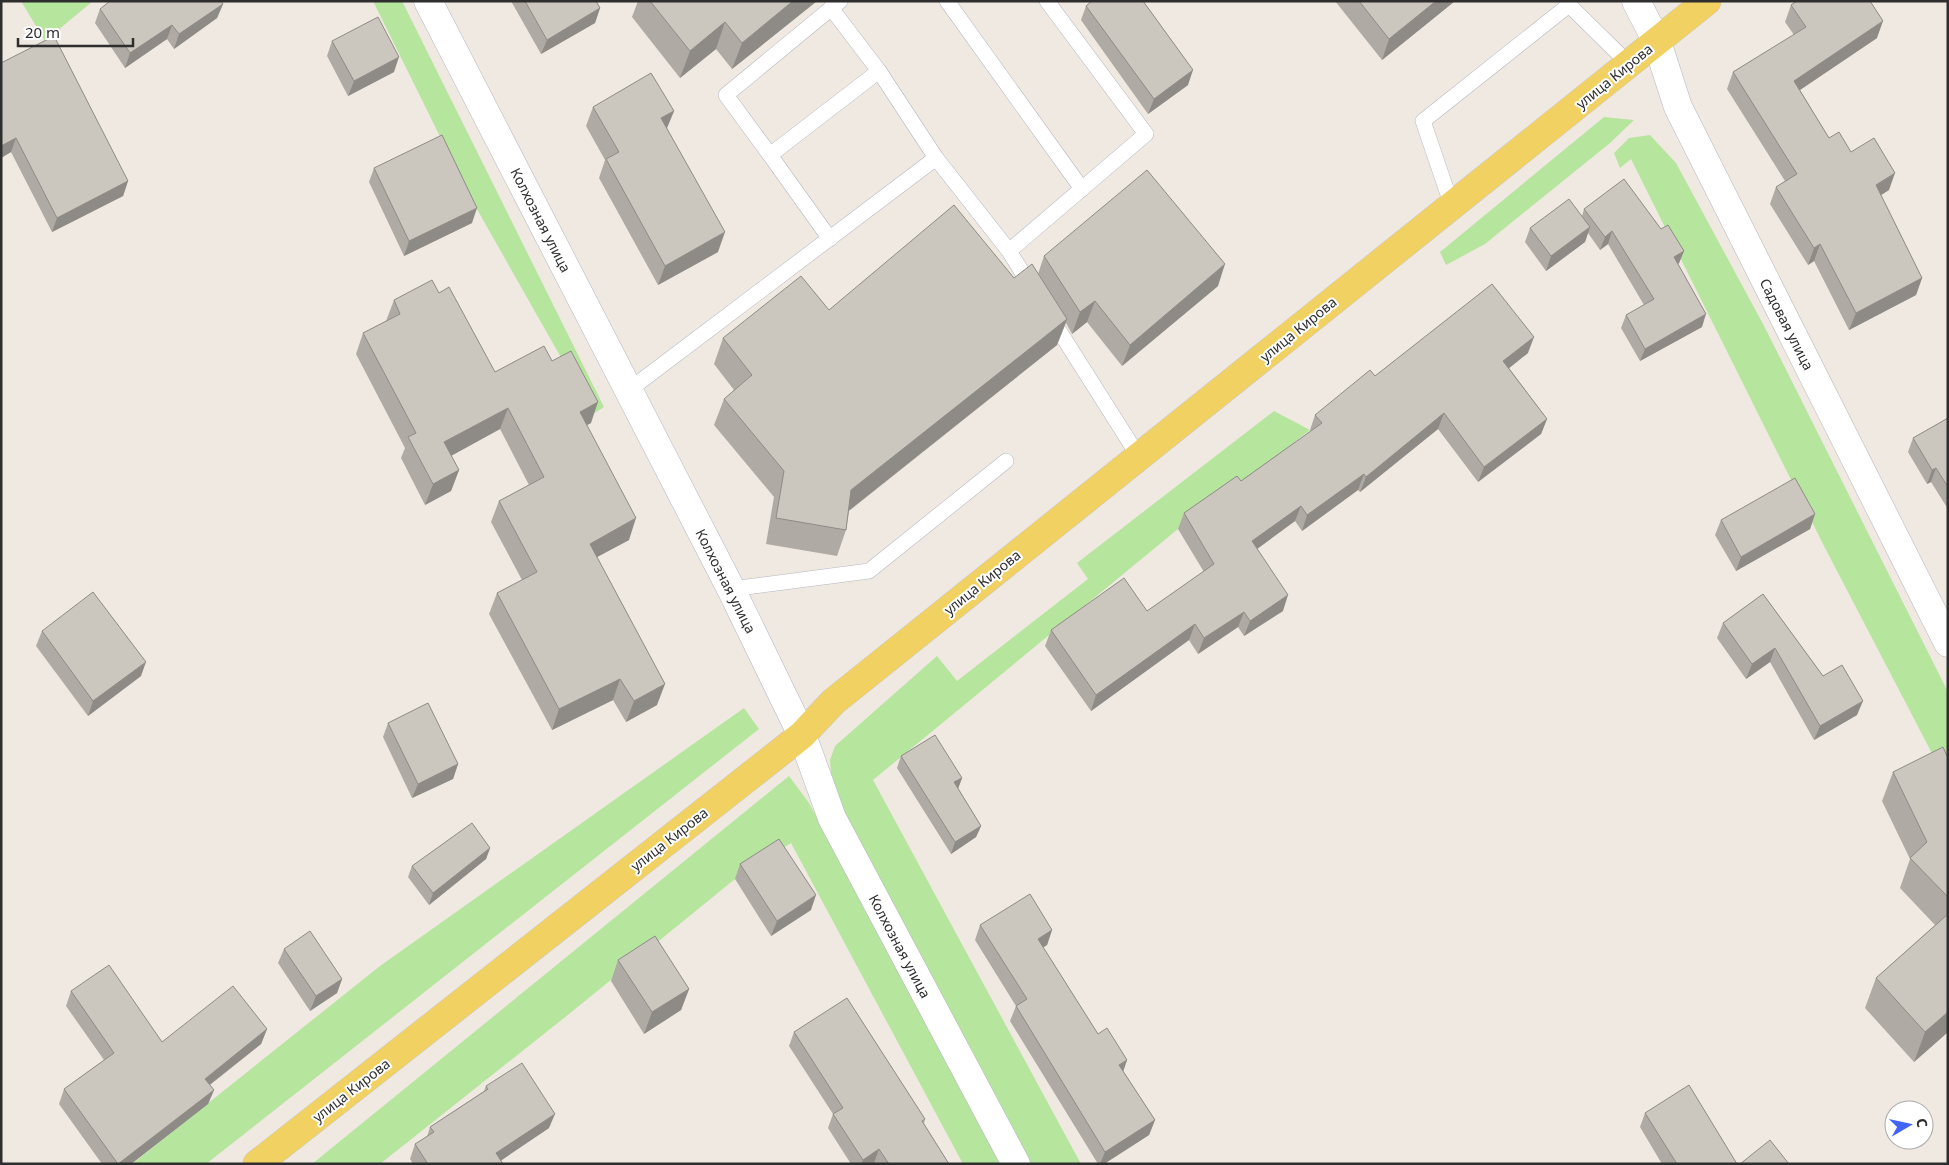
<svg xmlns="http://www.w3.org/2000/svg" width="1949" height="1165" font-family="'Noto Sans',sans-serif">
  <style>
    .green { fill: #b6e59e }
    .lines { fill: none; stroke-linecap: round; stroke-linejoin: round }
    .service-casing { stroke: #b4b7c1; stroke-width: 16 }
    .minor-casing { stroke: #b4b7c1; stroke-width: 29 }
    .primary-casing { stroke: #c9c9c9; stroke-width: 29 }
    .service { stroke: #fff; stroke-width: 15 }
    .minor { stroke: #fff; stroke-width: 28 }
    .primary { stroke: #f2d163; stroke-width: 28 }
    .wall { fill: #afaba4 }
    .shaded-wall { fill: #8e8b86 }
    .building { fill: #cbc7bf; stroke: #8e8b86 }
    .labels { text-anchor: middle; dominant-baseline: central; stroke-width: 4; stroke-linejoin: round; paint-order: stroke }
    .street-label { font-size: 14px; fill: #2e2e2e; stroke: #fff }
  </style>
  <rect width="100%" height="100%" fill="#efe9e1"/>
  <g class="green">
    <polygon points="21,1 93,1 45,41"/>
    <polygon points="373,1 402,1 604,407 593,414 469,195"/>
    <polygon points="1604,117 1634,120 1610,143 1485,244 1446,265 1440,252"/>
    <polygon points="1650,135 1676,163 1763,324 1948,692 1948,784 1824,546 1631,159 1620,168 1614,153 1629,138"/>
    <polygon points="1274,411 1310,430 1231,491 1178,529 873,780 1081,1164 1030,1164 888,894 833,796 830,760 835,746 937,656 957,681 1088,579 1077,563"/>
    <polygon points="744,708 759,729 206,1164 132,1164 380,966"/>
    <polygon points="789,776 809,803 1003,1164 963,1164 791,843 735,879 569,1014 380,1164 312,1164"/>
  </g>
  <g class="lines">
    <defs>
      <g id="service">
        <polyline points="840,1 726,95 770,155 879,71"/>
        <polyline points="947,1 1082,189"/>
        <polyline points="831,8 879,71 936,158 1009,251 1146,134 1047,1"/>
        <polyline points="770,155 830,239"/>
        <polyline points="1452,206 1423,121 1569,5 1629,64"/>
        <polyline points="1009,251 1032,288"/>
        <polyline points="1051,318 1139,457"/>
        <polyline points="629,390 936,158"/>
        <polyline points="731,589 869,571 1006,461"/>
      </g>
      <g id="minor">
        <polyline points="428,1 731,589 802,735 832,818 1016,1164"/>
        <polyline points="1636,1 1657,42 1678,107 1948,643"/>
      </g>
      <polyline id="primary" points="257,1164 802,735 833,702 1707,1"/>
    </defs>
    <use href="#service" class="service-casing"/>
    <use href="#minor" class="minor-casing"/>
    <use href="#primary" class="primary-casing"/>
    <use href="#service" class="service"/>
    <use href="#minor" class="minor"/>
    <use href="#primary" class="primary"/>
  </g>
  <g class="wall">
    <polygon points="511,1 596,1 600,8 595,23 541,54"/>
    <polygon points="638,1 817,1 732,69 716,49 680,78 632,17"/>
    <polygon points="1335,1 1455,1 1382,60"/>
    <polygon points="223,4 217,18 174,49 167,39 125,68 95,23 100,9"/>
    <polygon points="1791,5 1877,38 1800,90 1829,138 1851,152 1889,190 1881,195 1922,278 1916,295 1849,330 1814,261 1808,265 1770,204 1776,187 1785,181 1727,89 1733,72 1794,35 1785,22"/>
    <polygon points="1086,6 1188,85 1148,114 1081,20"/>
    <polygon points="332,41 394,72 348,96 327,56"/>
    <polygon points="1,63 128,181 123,196 52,232 11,152 1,158"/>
    <polygon points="593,107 674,111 667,128 718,252 658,285 599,178 605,160 586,126"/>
    <polygon points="374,168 472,223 404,256 369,182"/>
    <polygon points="1584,209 1661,229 1684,251 1679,263 1678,264 1702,327 1640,361 1621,328 1626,315 1644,305 1608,244 1600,250 1588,233 1585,242 1546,271 1525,242 1530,228 1582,216"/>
    <polygon points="1044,256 1218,286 1122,366 1087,322 1072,334 1066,323 1057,345 849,511 846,530 837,556 766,544 774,497 714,425 724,399 734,390 714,364 723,338 829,310 1038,274"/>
    <polygon points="439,293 495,372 552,361 591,423 587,425 629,540 597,557 657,705 626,722 613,700 552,730 489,614 497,593 522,580 491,522 499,501 529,485 500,429 451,456 459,470 451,491 425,505 401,458 405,448 356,354 363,333 386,321 394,300"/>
    <polygon points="1528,353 1509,368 1547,419 1541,434 1478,482 1438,429 1360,492 1358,490 1302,531 1295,521 1257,549 1283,611 1244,636 1238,627 1198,654 1189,640 1091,711 1045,646 1051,630 1147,611 1204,572 1178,529 1184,513 1241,481 1311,431 1310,430 1315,415 1375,376"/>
    <polygon points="1948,418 1948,509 1931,482 1927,484 1908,452 1913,438"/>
    <polygon points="1815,514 1810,529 1736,571 1715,535 1721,520"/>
    <polygon points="1763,594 1823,676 1857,715 1814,740 1770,662 1746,679 1717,638 1723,623"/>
    <polygon points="42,631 141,676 88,716 36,646"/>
    <polygon points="388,723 458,764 453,779 412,798 383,737"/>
    <polygon points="901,756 962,778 958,788 981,826 976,837 951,854 897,768"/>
    <polygon points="1948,758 1948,1032 1914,1062 1865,1008 1876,978 1935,925 1900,888 1910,859 1882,801 1893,772"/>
    <polygon points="490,848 486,859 429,905 408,877 412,866"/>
    <polygon points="740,864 811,910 771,936 735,879"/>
    <polygon points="980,925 1052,930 1047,945 1043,947 1098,1034 1127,1060 1123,1071 1155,1120 1149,1135 1104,1164 1098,1164 1010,1021 1016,1006 975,940"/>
    <polygon points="284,949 342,979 337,993 310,1011 278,963"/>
    <polygon points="618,960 689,989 681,1010 644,1034 611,981"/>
    <polygon points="71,991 162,1042 267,1029 261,1044 210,1085 214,1090 208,1104 131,1164 102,1164 59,1104 64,1089 104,1060 66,1006"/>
    <polygon points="794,1032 925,1119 924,1124 949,1164 875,1164 874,1163 873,1164 851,1164 828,1128 833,1114 789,1046"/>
    <polygon points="486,1086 549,1128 501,1160 503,1164 413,1164 410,1159 415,1144 427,1137 430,1127 484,1091"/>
    <polygon points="1645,1113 1737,1164 1662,1164 1640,1127"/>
  </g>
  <g class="shaded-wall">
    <polygon points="793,1 817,1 732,69 742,43"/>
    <polygon points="1436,1 1455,1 1382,60 1389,39"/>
    <polygon points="223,4 217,18 174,49 179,34"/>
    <polygon points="600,8 595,23 541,54 547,40"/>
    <polygon points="1883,21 1877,38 1788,98 1794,81"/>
    <polygon points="725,22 716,49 680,78 690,51"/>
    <polygon points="172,25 167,39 125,68 130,53"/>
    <polygon points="399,57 394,72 348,96 354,81"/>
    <polygon points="1193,70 1188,85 1148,114 1154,99"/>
    <polygon points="674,111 666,130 661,118"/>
    <polygon points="16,138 11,152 1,158 1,146"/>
    <polygon points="1895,173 1889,190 1870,202 1876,185"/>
    <polygon points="128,181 123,196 52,232 57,218"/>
    <polygon points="477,208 472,223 404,256 409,241"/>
    <polygon points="1590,227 1585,242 1546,271 1551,256"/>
    <polygon points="1612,231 1608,244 1600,250 1605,237"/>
    <polygon points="725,232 718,252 658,285 665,266"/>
    <polygon points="1820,244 1814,261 1808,265 1814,248"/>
    <polygon points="1684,251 1679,263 1669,270 1674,257"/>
    <polygon points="1225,264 1218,286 1122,366 1130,345"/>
    <polygon points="1922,278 1916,295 1849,330 1856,313"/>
    <polygon points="1095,301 1087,322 1072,334 1080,312"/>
    <polygon points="1706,314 1702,327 1640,361 1645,349"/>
    <polygon points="1067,319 1057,345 842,516 851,490"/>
    <polygon points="1534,337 1528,353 1498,377 1503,361"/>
    <polygon points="598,402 591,423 572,433 580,412"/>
    <polygon points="508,408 500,429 436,464 444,442"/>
    <polygon points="1444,413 1438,429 1360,492 1366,477"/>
    <polygon points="1547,419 1541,434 1478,482 1484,467"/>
    <polygon points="1936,468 1931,482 1927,484 1932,470"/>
    <polygon points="459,470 451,491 425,505 433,484"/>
    <polygon points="1364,474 1358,490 1302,531 1307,515"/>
    <polygon points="1301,506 1295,521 1246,557 1252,541"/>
    <polygon points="1815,514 1810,529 1736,571 1741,557"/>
    <polygon points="636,518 629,540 582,565 590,544"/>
    <polygon points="1288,595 1283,611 1244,636 1250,621"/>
    <polygon points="1244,612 1238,627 1198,654 1204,638"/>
    <polygon points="1195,624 1189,640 1091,711 1096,695"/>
    <polygon points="1775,648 1770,662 1746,679 1752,664"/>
    <polygon points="146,662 141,676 88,716 93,701"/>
    <polygon points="620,679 613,700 552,730 559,709"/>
    <polygon points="665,684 657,705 626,722 634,701"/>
    <polygon points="1863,701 1857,715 1814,740 1820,726"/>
    <polygon points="458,764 453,779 412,798 418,784"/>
    <polygon points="962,778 958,789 954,782"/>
    <polygon points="981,826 976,837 951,854 955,842"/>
    <polygon points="490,848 486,859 429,905 433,893"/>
    <polygon points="816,895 811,910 771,936 777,921"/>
    <polygon points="1052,930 1047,945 1033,954 1038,939"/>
    <polygon points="342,979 337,993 310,1011 316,996"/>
    <polygon points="689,989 681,1010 644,1034 652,1012"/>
    <polygon points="1948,1012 1948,1032 1914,1062 1925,1032"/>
    <polygon points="267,1029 261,1044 199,1093 205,1079"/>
    <polygon points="1127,1060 1122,1075 1119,1065"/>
    <polygon points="214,1090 208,1104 131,1164 118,1164"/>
    <polygon points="555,1114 549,1128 496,1164 496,1153"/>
    <polygon points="1155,1120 1149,1135 1104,1164 1100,1164 1105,1152"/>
    <polygon points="879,1149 874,1163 873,1164 861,1164 863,1160"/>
  </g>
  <g class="building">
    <polygon points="110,1 221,1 223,4 179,34 172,25 130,53 100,9"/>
    <polygon points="525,1 596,1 600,8 547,40"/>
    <polygon points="650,1 793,1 742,43 725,22 690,51"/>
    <polygon points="1092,1 1143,1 1193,70 1154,99 1086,6"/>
    <polygon points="1359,1 1436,1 1389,39"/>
    <polygon points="1797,1 1870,1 1883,21 1794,81 1829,138 1839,132 1851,152 1874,138 1895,173 1876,185 1922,278 1856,313 1820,244 1814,248 1776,187 1797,174 1733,72 1806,27 1791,5"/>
    <polygon points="378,17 399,57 354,81 332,41"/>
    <polygon points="54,36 128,181 57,218 16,138 1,146 1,63"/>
    <polygon points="651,73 674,111 661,118 725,232 665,266 606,159 619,152 593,107"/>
    <polygon points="442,135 477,208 409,241 374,168"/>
    <polygon points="1147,170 1225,264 1130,345 1095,301 1080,312 1044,256"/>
    <polygon points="1624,179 1661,229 1668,225 1684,251 1674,257 1706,314 1645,349 1626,315 1654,299 1612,231 1605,237 1584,209"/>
    <polygon points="1569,199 1590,227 1551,256 1530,228"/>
    <polygon points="954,205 1014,278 1032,264 1067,319 851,490 846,530 776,518 784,471 724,399 752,375 723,338 801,276 829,310"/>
    <polygon points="432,280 439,293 449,287 495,372 544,346 552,361 571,351 598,402 580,412 636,518 590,544 665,684 634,701 620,679 559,709 497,593 537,572 499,501 544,477 508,408 444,442 459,470 433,484 408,437 416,433 363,333 400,314 394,300"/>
    <polygon points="1492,284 1534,337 1503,361 1547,419 1484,467 1444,413 1366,477 1364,474 1307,515 1301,506 1252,541 1288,595 1250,621 1244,612 1204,638 1195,624 1096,695 1051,630 1124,578 1147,611 1214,564 1184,513 1237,476 1241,481 1322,423 1315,415 1370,370 1375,376"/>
    <polygon points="1948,418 1948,487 1936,468 1932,470 1913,438"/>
    <polygon points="1795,478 1815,514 1741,557 1721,520"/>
    <polygon points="93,592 146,662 93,701 42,631"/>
    <polygon points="1763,594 1823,676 1842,665 1863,701 1820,726 1775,648 1752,664 1723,623"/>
    <polygon points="428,703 458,764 418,784 388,723"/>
    <polygon points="935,735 962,778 954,782 981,826 955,842 901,756"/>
    <polygon points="1943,747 1948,758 1948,897 1910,858 1927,842 1893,772"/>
    <polygon points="472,823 490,848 433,893 412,866"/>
    <polygon points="779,839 816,895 777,921 740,864"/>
    <polygon points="1030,894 1052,930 1038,939 1098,1034 1107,1028 1127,1060 1119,1065 1155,1120 1105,1152 1016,1006 1027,999 980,925"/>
    <polygon points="1948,914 1948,1012 1925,1032 1876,978"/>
    <polygon points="310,931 342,979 316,996 284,949"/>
    <polygon points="655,936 689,989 652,1012 618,960"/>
    <polygon points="109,965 162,1042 233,986 267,1029 205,1079 214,1090 118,1164 64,1089 114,1053 71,991"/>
    <polygon points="847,998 925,1119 922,1121 949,1164 889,1164 879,1149 863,1160 833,1114 843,1108 794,1032"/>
    <polygon points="522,1063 555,1114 496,1153 503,1164 428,1164 415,1144 434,1132 430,1127 488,1089 486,1086"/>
    <polygon points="1689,1085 1737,1164 1677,1164 1645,1113"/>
    <polygon points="1770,1140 1789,1164 1740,1164"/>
  </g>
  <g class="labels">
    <g class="street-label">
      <text transform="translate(1614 76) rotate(-39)">улица Кирова</text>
      <text transform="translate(541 220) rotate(63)">Колхозная улица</text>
      <text transform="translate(1787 324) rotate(63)">Садовая улица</text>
      <text transform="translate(1298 329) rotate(-39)">улица Кирова</text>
      <text transform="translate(726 581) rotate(63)">Колхозная улица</text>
      <text transform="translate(982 582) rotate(-39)">улица Кирова</text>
      <text transform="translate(669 839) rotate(-38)">улица Кирова</text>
      <text transform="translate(900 946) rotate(62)">Колхозная улица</text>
      <text transform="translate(351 1090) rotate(-38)">улица Кирова</text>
    </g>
  </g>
  <rect width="1949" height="1165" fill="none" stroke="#2e2e2e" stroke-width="5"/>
  <g transform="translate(1909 1125) rotate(81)"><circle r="24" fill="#ffffff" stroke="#ababab"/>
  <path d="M0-4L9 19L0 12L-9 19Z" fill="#4264fb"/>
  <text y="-8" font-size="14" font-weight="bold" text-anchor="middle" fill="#2e2e2e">С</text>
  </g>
  <path d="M18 38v8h115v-8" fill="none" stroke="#2e2e2e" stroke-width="2.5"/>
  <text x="25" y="38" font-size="15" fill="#2e2e2e" stroke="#ffffff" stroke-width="4" paint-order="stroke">20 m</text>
</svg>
